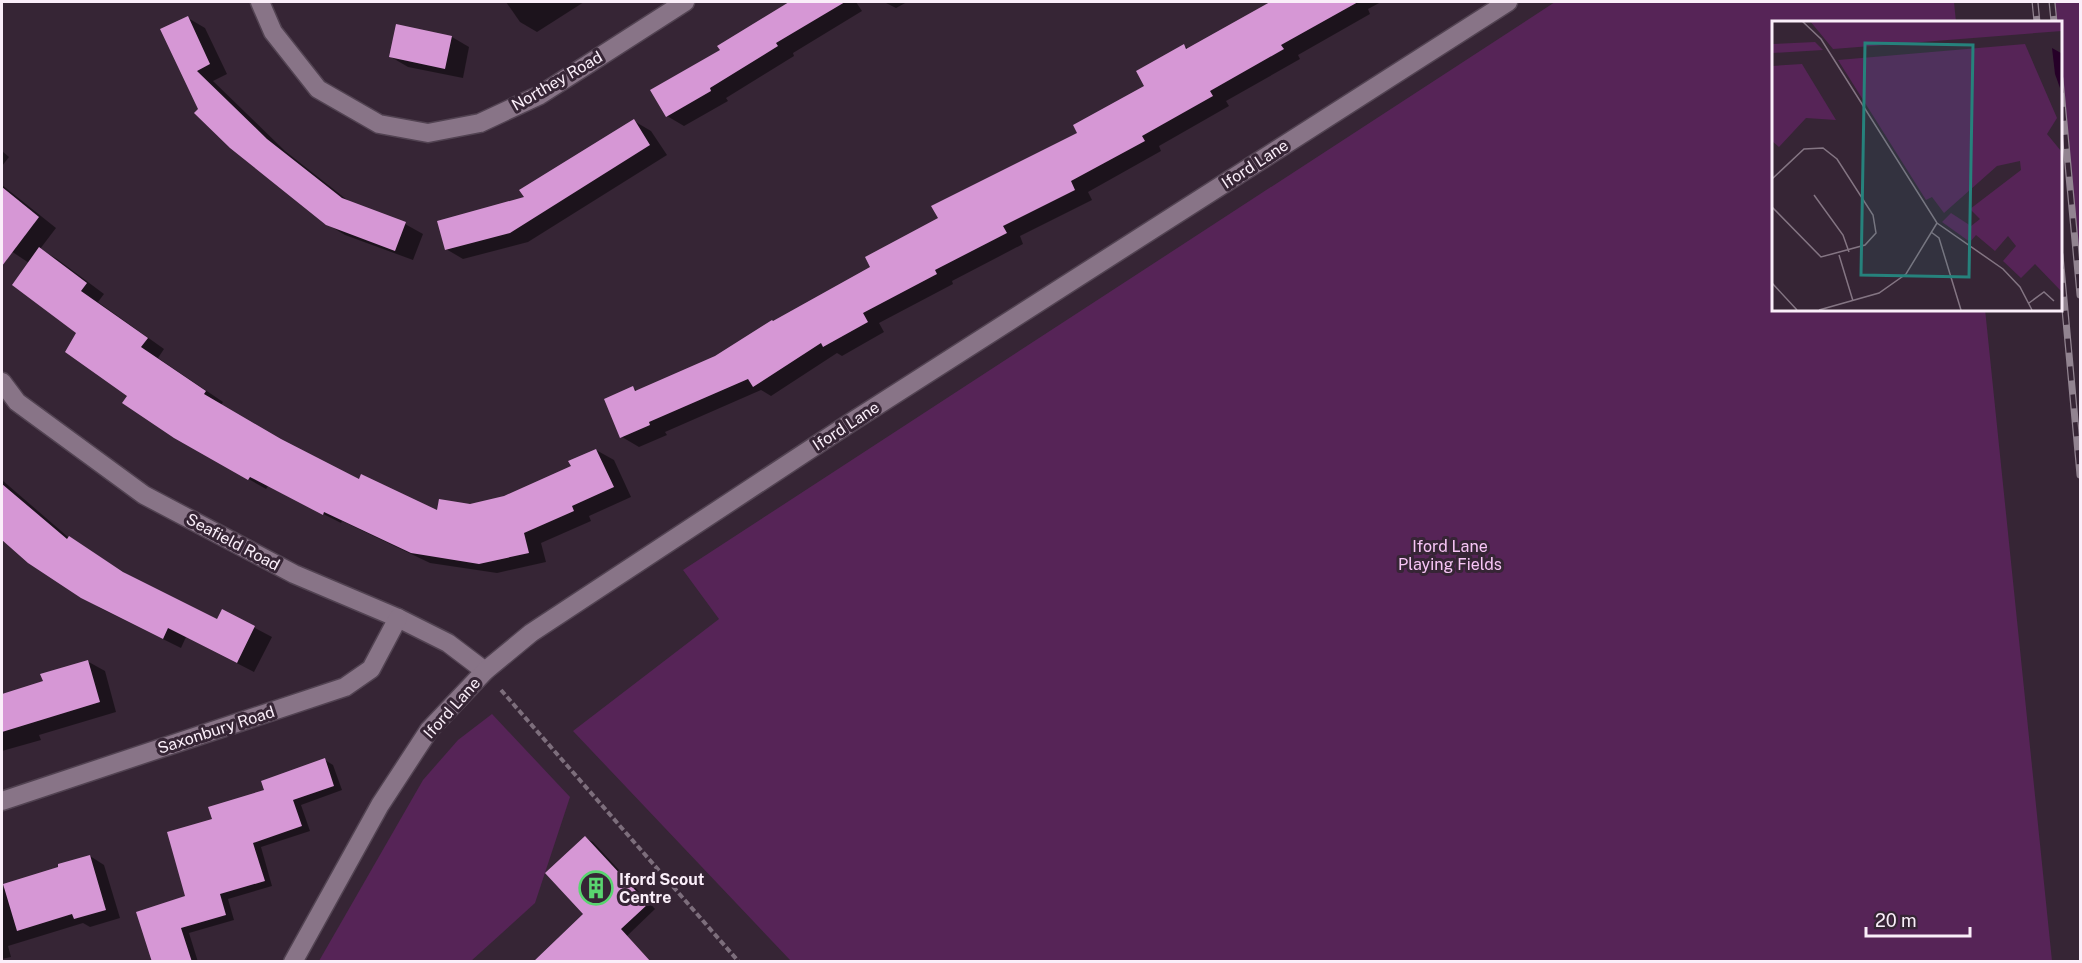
<svg xmlns="http://www.w3.org/2000/svg" width="2082" height="963" font-family="'Public Sans',sans-serif">
  <style>
    .green { fill: #562457 }
    .shadow { fill: #0007 }
    .building { fill: #d697d5 }
    .lines { fill: none; stroke-linecap: round; stroke-linejoin: round }
    .minor-casing { stroke: #524352; stroke-width: 21 }
    .path { stroke: #7d6e7c; stroke-width: 4; stroke-dasharray: 6 3; stroke-linecap: butt }
    .minor { stroke: #887487; stroke-width: 18 }
    .rail-casing { stroke: #928491; stroke-width: 7 }
    .rail { stroke: #362535; stroke-width: 4.5; stroke-dasharray: 14; stroke-linecap: butt }
    .labels { text-anchor: middle; dominant-baseline: central; stroke-width: 6; stroke-linejoin: round; paint-order: stroke }
    .street-label { font-size: 16px; fill: #faeef9; stroke: #362535 }
    .park-label { font-size: 16px; fill: #f7c5f6; stroke: #362535 }
    .poi-label { font-size: 16px; font-weight: bold; fill: #faeef9; stroke: #362535; text-anchor: start }
    .inset-road { fill: none; stroke: #847583; stroke-width: 1.5 }
    .view { fill: #26827c; fill-opacity: 0.15; stroke: #26827c; stroke-width: 3 }
    .inset-edge { fill: none; stroke: #faeef9; stroke-width: 3 }
  </style>
  <rect width="100%" height="100%" fill="#362535"/>
  <g class="green">
    <polygon points="1555,2 1954,2 1956,22 1773,22 1773,309 1985,309 2052,961 791,961 573,731 719,619 683,570"/>
    <polygon points="2052,2 2080,2 2080,295 2060,79 2060,22 2054,22"/>
    <polygon points="492,714 570,797 535,903 471,961 319,961 423,780 458,740"/>
  </g>
  <g class="shadow">
    <polygon points="506,2 584,2 537,32 520,22"/>
    <polygon points="791,2 856,2 862,11 793,53 794,56 726,98 728,101 684,126 667,116 722,50 719,46"/>
    <polygon points="884,2 907,2 896,8"/>
    <polygon points="1273,2 1381,2 1368,9 1370,14 1298,55 1300,59 1226,101 1229,106 1159,146 1161,151 1088,192 1092,200 1020,236 1023,244 952,281 953,284 879,323 884,332 842,356 837,353 771,396 761,390 665,432 667,435 639,447 622,437 633,388 638,391 716,358 872,267 940,219 1080,134 1146,87 1184,46 1189,49"/>
    <polygon points="188,18 205,28 227,74 213,81 285,151 351,203 405,224 423,234 413,260 345,235 327,224 200,109"/>
    <polygon points="397,26 452,37 469,47 463,78 408,67 391,57"/>
    <polygon points="634,121 651,131 667,155 528,242 463,259 446,249 526,198"/>
    <polygon points="2,151 9,157 2,166"/>
    <polygon points="2,185 56,228 40,249 57,259 104,294 98,302 164,349 158,358 223,402 221,405 282,441 359,482 439,512 504,497 573,467 596,450 614,460 631,497 589,516 591,521 541,543 546,562 497,573 430,563 342,521 341,523 268,486 266,489 175,437 129,396 78,332 29,263 2,245"/>
    <polygon points="2,480 68,537 133,578 218,621 223,611 272,637 254,672 186,637 181,648 100,608 28,562 2,538"/>
    <polygon points="87,661 105,671 116,712 39,735 41,740 2,751 2,696 45,682"/>
    <polygon points="325,760 333,765 342,790 301,805 310,831 261,847 272,886 228,899 234,920 189,933 198,962 154,962 187,897 214,821"/>
    <polygon points="585,838 593,842 655,909 600,962 585,914"/>
    <polygon points="90,856 104,865 120,918 90,927 83,923 8,946 11,957 2,959 2,889"/>
  </g>
  <g class="building">
    <polygon points="789,2 845,2 776,43 778,46 710,88 711,91 666,117 650,90 720,50 717,46"/>
    <polygon points="1270,2 1358,2 1281,45 1284,49 1210,91 1213,96 1142,136 1145,141 1071,181 1075,190 1003,226 1007,233 935,270 937,274 863,313 868,322 823,347 821,343 753,387 748,379 649,422 650,425 620,438 604,399 633,386 635,391 715,356 772,320 773,321 870,267 865,257 938,218 931,206 1077,133 1073,125 1144,86 1136,71 1184,44 1186,49"/>
    <polygon points="188,16 210,64 197,71 267,139 342,198 406,222 395,251 326,225 230,148 194,113 198,109 160,29"/>
    <polygon points="396,24 452,36 445,69 389,57"/>
    <polygon points="634,119 650,145 510,233 445,250 437,221 524,197 519,190"/>
    <polygon points="2,187 39,217 2,266"/>
    <polygon points="39,247 87,283 81,291 148,338 141,347 206,391 204,394 281,439 359,479 361,474 437,510 439,499 470,504 504,496 571,466 568,461 596,449 614,487 572,506 574,511 524,533 529,553 479,564 411,553 324,512 323,515 250,477 248,480 174,438 122,403 127,396 65,352 76,333 12,285"/>
    <polygon points="2,484 67,539 69,536 123,572 217,619 222,609 255,626 237,663 168,628 163,639 81,598 28,563 2,540"/>
    <polygon points="88,660 100,702 2,732 2,694 43,681 40,674"/>
    <polygon points="325,758 334,786 293,800 302,826 253,843 265,881 220,894 226,915 181,928 192,962 152,962 136,912 185,896 167,832 212,819 208,807 264,790 261,781"/>
    <polygon points="585,836 648,904 621,929 651,962 533,962 583,914 545,873"/>
    <polygon points="90,855 106,910 74,919 72,914 17,931 3,884 58,867 58,864"/>
  </g>
  <g class="lines">
    <defs>
      <g id="minor">
        <polyline points="260,2 273,32 318,89 379,124 428,133 480,123 540,95 685,2"/>
        <polyline points="2,382 17,402 144,495 294,574 398,618 448,643 485,671"/>
        <polyline points="2,801 345,687 371,669 398,618"/>
        <polyline points="293,962 380,805 429,730 485,671 531,633 853,421 1508,2"/>
      </g>
    </defs>
    <use href="#minor" class="minor-casing"/>
    <polyline class="path" points="501,690 739,962"/>
    <use href="#minor" class="minor"/>
    <defs>
      <g id="rail">
        <polyline points="2035,2 2037,22"/>
        <polyline points="2052,2 2054,22"/>
        <polyline points="2060,79 2080,295"/>
        <polyline points="2060,255 2080,475"/>
      </g>
    </defs>
    <use href="#rail" class="rail-casing"/>
    <use href="#rail" class="rail"/>
  </g>
  <defs>
    <symbol id="building-ring" viewBox="-11 -11 22 22"><circle r="9.5" fill="#362535" stroke="#59d56f" stroke-width="1.5"/><path d="M-4-6H4V6H1V3H-1V6H-4ZM-2.5-4.3h1.7v1.8h-1.7ZM.8-4.3h1.7v1.8H.8ZM-2.5-1h1.7V.8h-1.7ZM.8-1h1.7V.8H.8Z" fill="#59d56f"/></symbol>
  </defs>
  <g fill-rule="evenodd">
    <use href="#building-ring" x="577" y="869" width="38" height="38"/>
  </g>
  <g class="labels">
    <g class="street-label">
      <text transform="translate(557 81) rotate(-30)">Northey Road</text>
      <text transform="translate(1255 164) rotate(-33)">Iford Lane</text>
      <text transform="translate(846 426) rotate(-33)">Iford Lane</text>
      <text transform="translate(233 542) rotate(28)">Seafield Road</text>
      <text transform="translate(452 708) rotate(-48)">Iford Lane</text>
      <text transform="translate(216 730) rotate(-18)">Saxonbury Road</text>
    </g>
    <g class="park-label">
      <text x="1450" y="546">Iford Lane<tspan x="1450" dy="18">Playing Fields</tspan></text>
    </g>
    <g class="poi-label">
      <text x="619" y="879">Iford Scout<tspan x="619" dy="18">Centre</tspan></text>
    </g>
  </g>
  <g transform="translate(1772 21)">
    <rect width="290" height="290" fill="#362535"/>
    <path d="M38,0H289L290,10L61,28ZM43,21L51,29L0,32V23ZM253,23L285,97L275,113L289,130V270L263,243L249,257L231,240L244,225L236,215L223,230L204,214L198,221L170,201L179,192L199,205L208,198L198,188L249,149L248,140L225,145L172,192L160,176L154,179L66,39ZM30,43L64,99L34,97L7,126L0,120V45Z" fill="#562457"/>
    <path d="M280,27L289,32L288,67L283,53Z" fill="#260028"/>
    <path class="inset-road" d="M30,0L49,18L165,202L231,248L248,266L260,289M0,158L32,128L51,127L65,138L101,194L104,212L93,224L49,236L0,186M42,174L71,214L77,231M159,211L167,217L189,289M67,234L81,280M0,262L25,289M257,282L272,271L282,280M47,289L107,272L134,253L165,202"/>
    <path class="view" d="M93,22L201,24L197,256L89,254Z"/>
    <rect width="290" height="290" class="inset-edge"/>
  </g>
  <rect width="2082" height="963" fill="none" stroke="#faeef9" stroke-width="6"/>
  <path d="M1866 927v9h104v-9" fill="none" stroke="#faeef9" stroke-width="3"/>
  <text x="1875" y="927" font-size="18" fill="#faeef9" stroke="#362535" stroke-width="4.5" paint-order="stroke">20 m</text>
</svg>
